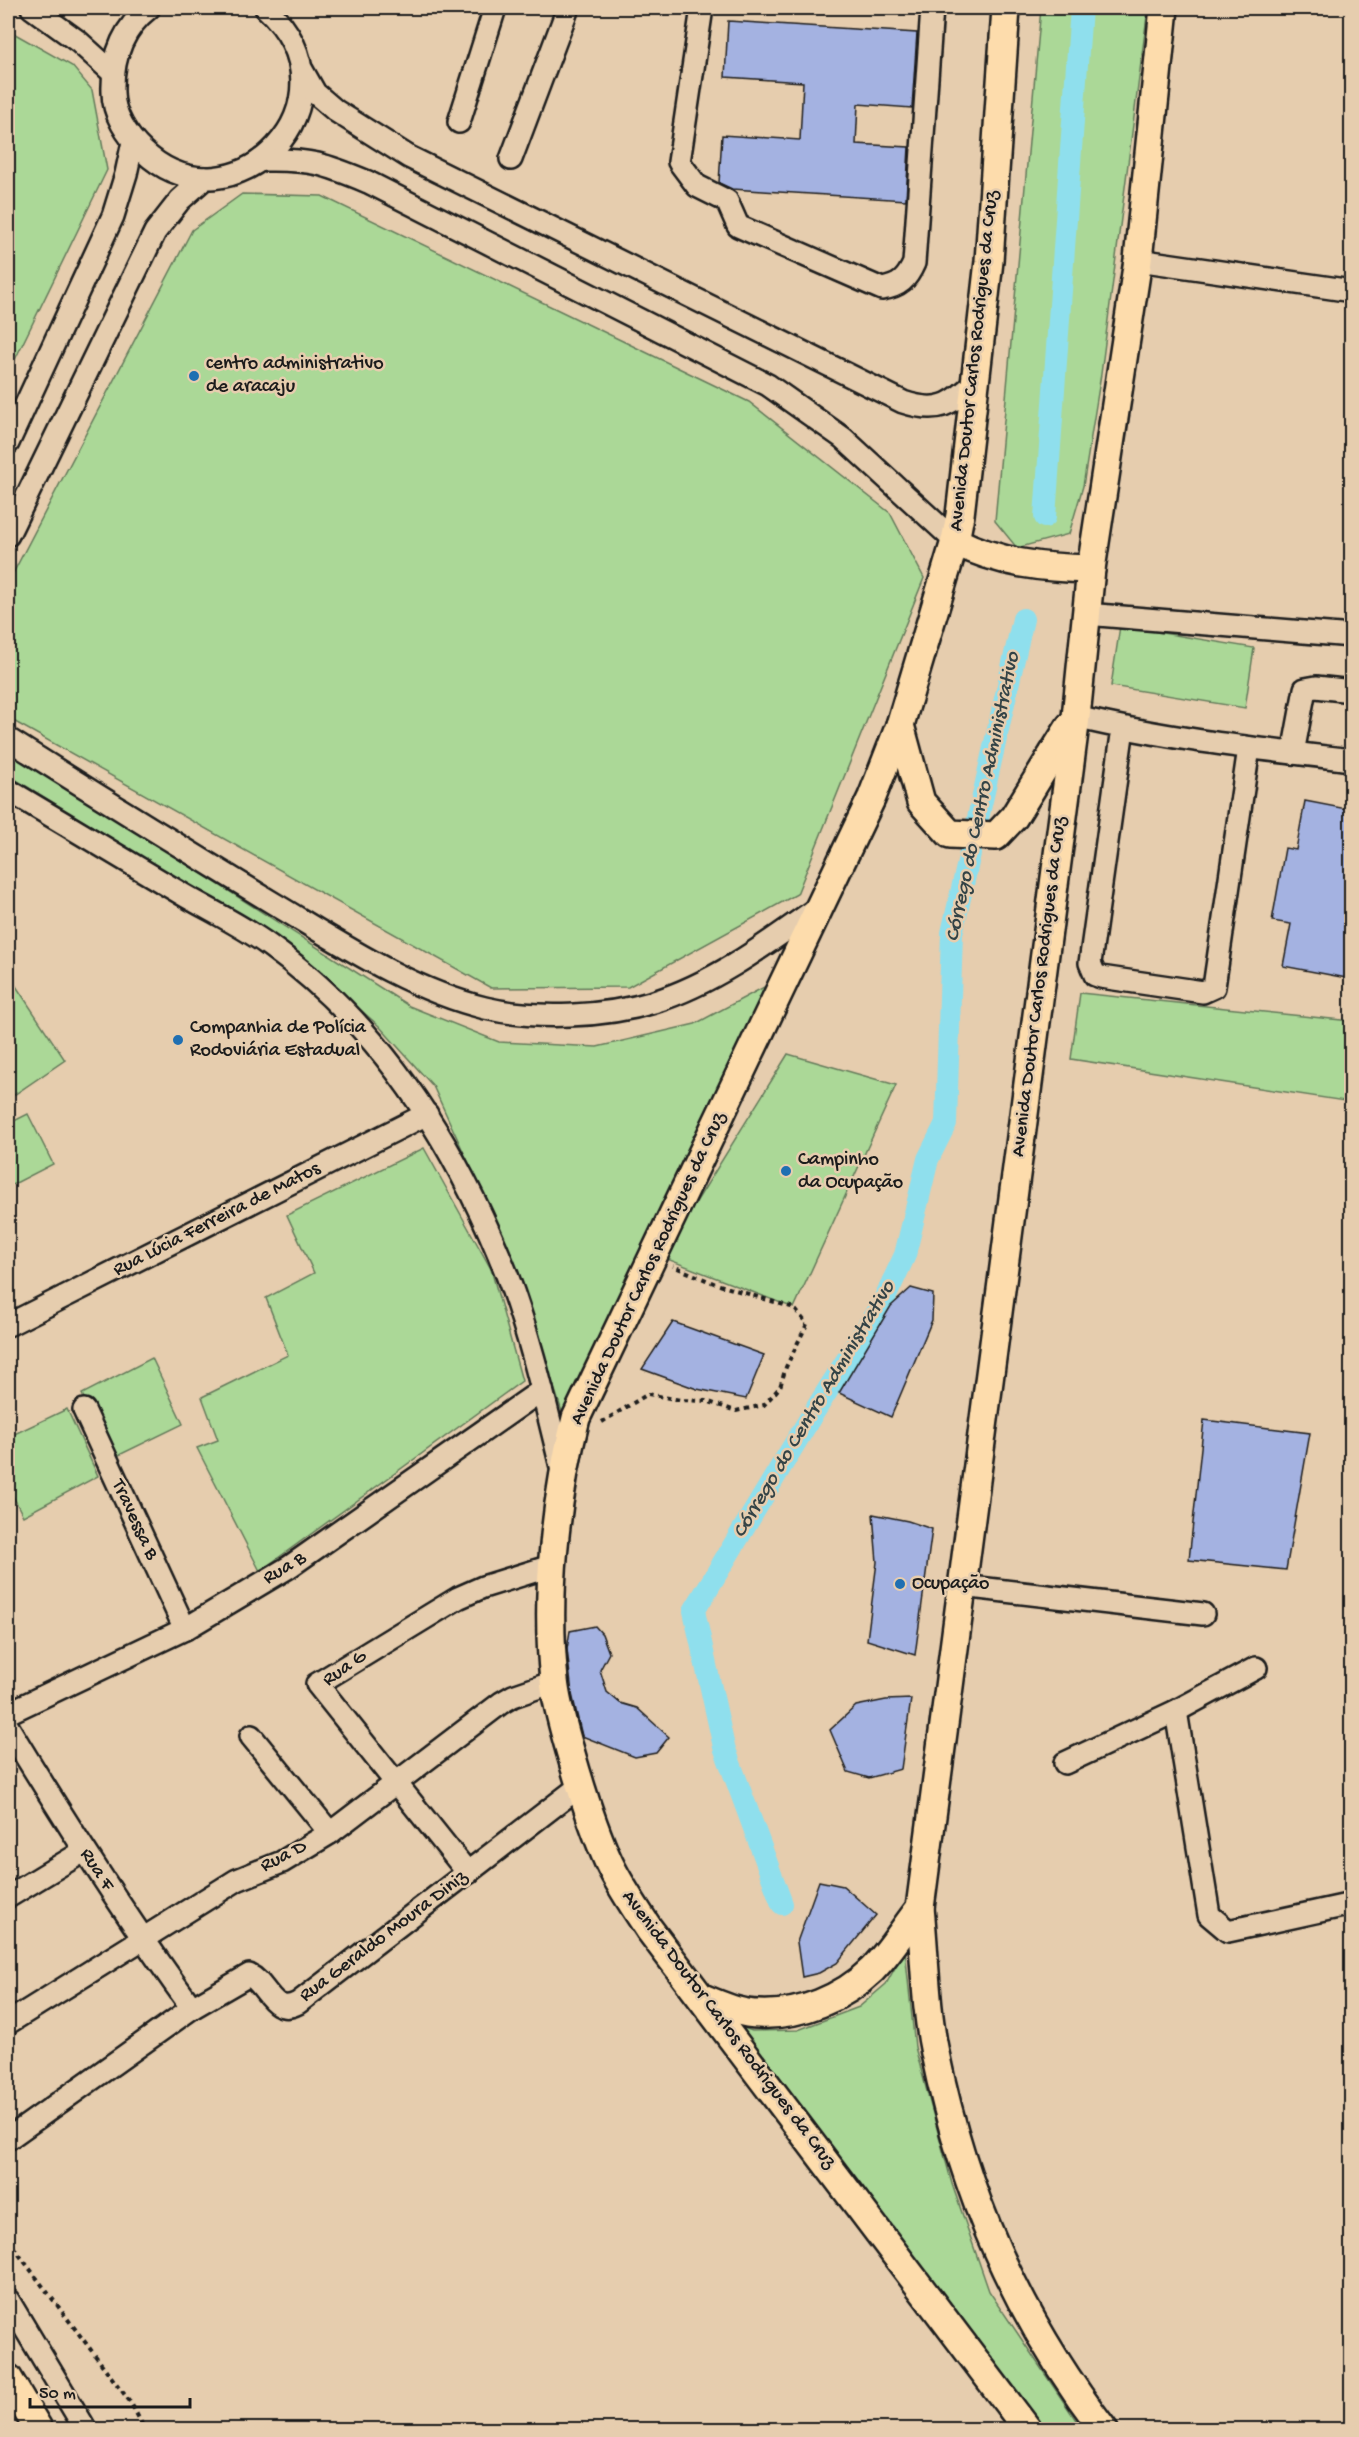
<svg xmlns="http://www.w3.org/2000/svg" width="1359" height="2437" font-family="'Gochi Hand',sans-serif">
  <style>
    .green { fill: #abd897; stroke: #647a5a; stroke-width: 1.5 }
    .lines { fill: none; stroke-linecap: round; stroke-linejoin: round }
    .canal { stroke: #8fdfed; stroke-width: 22 }
    .building { fill: #a4b2e1; stroke: #1c1c1c; stroke-width: 1.5 }
    .minor-casing { stroke: #1c1c1c; stroke-width: 26 }
    .major-casing { stroke: #1c1c1c; stroke-width: 32 }
    .path { stroke: #1c1c1c; stroke-width: 4; stroke-dasharray: 4.5 4.5; stroke-linecap: butt }
    .minor { stroke: #e6cdae; stroke-width: 21 }
    .major { stroke: #fddcac; stroke-width: 27 }
    .poi-dot { fill: #1f6fb2; stroke: #e6cdae; stroke-width: 2 }
    .labels { text-anchor: middle; dominant-baseline: central; stroke-width: 5; stroke-linejoin: round; paint-order: stroke }
    .street-label { font-size: 20px; fill: #1c1c1c; stroke: #e6cdae }
    .poi-label { font-size: 20px; fill: #1c1c1c; stroke: #e6cdae; text-anchor: start }
    .water-label { font-size: 21px; font-style: italic; fill: #334346; stroke: #e6cdae }
  </style>
  <rect width="100%" height="100%" fill="#e6cdae"/>
  <filter id="ink" filterUnits="userSpaceOnUse"><feTurbulence type="fractalNoise" baseFrequency=".0167" numOctaves="2"/><feDisplacementMap in="SourceGraphic" scale="12" xChannelSelector="R" yChannelSelector="G"/><feConvolveMatrix kernelMatrix="1 2 1 2 8 2 1 2 1" color-interpolation-filters="sRGB"/></filter>
  <g filter="url(#ink)">
    <g class="green">
      <polygon points="1041,8 1148,8 1101,374 1083,486 1069,534 1017,548 995,521"/>
      <polygon points="8,30 72,66 92,90 107,170 8,374"/>
      <polygon points="242,194 322,196 749,402 890,513 924,578 797,894 628,987 491,988 8,718 8,583 192,230"/>
      <polygon points="1120,626 1254,648 1245,708 1111,686"/>
      <polygon points="8,750 409,1006 499,1042 597,1047 695,1024 781,978 566,1424 511,1255 433,1086 379,1026 285,944 8,775"/>
      <polygon points="8,974 65,1060 8,1099"/>
      <polygon points="1080,993 1351,1021 1351,1102 1071,1059"/>
      <polygon points="788,1054 896,1085 794,1308 662,1257"/>
      <polygon points="28,1114 53,1164 8,1187 8,1124"/>
      <polygon points="424,1148 491,1269 522,1381 260,1571 197,1448 218,1440 202,1397 288,1355 266,1298 314,1273 287,1215"/>
      <polygon points="152,1358 183,1424 113,1458 82,1394"/>
      <polygon points="67,1409 98,1476 23,1516 8,1486 8,1437"/>
      <polygon points="905,1950 915,2047 952,2184 989,2291 1082,2429 1029,2429 712,2017 752,2031 798,2030 859,2007 886,1984"/>
    </g>
    <g class="lines">
      <g class="canal">
        <polyline points="1045,517 1081,8"/>
        <polyline points="782,1904 724,1747 694,1611 809,1420 883,1302 905,1255 928,1159 946,1123 952,933 1023,619"/>
      </g>
    </g>
    <g class="building">
      <polygon points="728,21 917,33 912,108 858,104 856,144 909,147 906,200 732,189 719,183 722,135 800,140 803,82 725,77"/>
      <polygon points="1305,801 1352,810 1352,979 1283,966 1291,924 1272,921 1285,848 1296,850"/>
      <polygon points="911,1288 933,1294 932,1320 891,1417 839,1393 891,1306"/>
      <polygon points="673,1322 764,1355 746,1399 697,1389 642,1369"/>
      <polygon points="1204,1420 1310,1433 1286,1570 1189,1560"/>
      <polygon points="873,1514 908,1521 932,1529 915,1655 867,1640 877,1562"/>
      <polygon points="595,1626 602,1634 609,1653 600,1670 607,1692 620,1703 637,1708 669,1737 656,1753 635,1757 582,1736 572,1694 567,1649 570,1631"/>
      <polygon points="911,1699 901,1769 869,1778 848,1772 830,1730 856,1706 886,1700"/>
      <polygon points="819,1881 843,1886 876,1915 837,1963 819,1973 802,1977 797,1942"/>
    </g>
    <g class="lines">
      <defs>
        <g id="minor">
          <polyline points="32,8 79,42 112,72"/>
          <path d="M149,8C122,29 112,58 113,92C113,114 127,136 143,151C232,236 367,102 266,8"/>
          <path d="M702,8L679,162L697,186L727,201L738,226L882,289C900,286 907,279 914,263L932,8"/>
          <path d="M302,70L315,93L336,111L409,157L903,402C939,414 950,405 977,381"/>
          <polyline points="459,122 495,8"/>
          <polyline points="511,159 568,8"/>
          <path d="M264,160C311,159 325,164 368,182L768,385L843,438L955,541"/>
          <polyline points="1138,260 1352,291"/>
          <polyline points="8,443 113,216 126,174 133,142"/>
          <polyline points="8,535 155,232 180,200 205,178"/>
          <polyline points="1086,614 1352,636"/>
          <path d="M1076,717C1166,739 1259,749 1352,760"/>
          <polyline points="1123,728 1090,963 1095,975 1101,977 1203,992 1214,987 1249,748"/>
          <path d="M8,739C95,794 184,849 273,903C340,943 408,989 485,1008C535,1020 605,1017 654,1002C715,983 768,943 820,906"/>
          <polyline points="1293,753 1305,689 1316,687 1352,691"/>
          <path d="M8,790C66,825 124,859 182,894C211,911 243,926 270,946C382,1027 457,1147 507,1275C531,1338 546,1406 562,1471"/>
          <polyline points="8,1325 427,1114"/>
          <polyline points="84,1410 185,1629"/>
          <polyline points="962,1586 1203,1614"/>
          <polyline points="1176,1711 1209,1915 1228,1931 1352,1904"/>
          <polyline points="8,1713 185,1629 289,1567 542,1390"/>
          <path d="M8,1727C66,1823 126,1917 192,2008"/>
          <polyline points="251,1736 330,1833"/>
          <polyline points="1065,1763 1176,1711 1256,1668"/>
          <polyline points="468,1873 317,1684 458,1598 483,1587 554,1565"/>
          <polyline points="8,1897 84,1851"/>
          <polyline points="8,2023 237,1880 282,1862 330,1833 501,1703 513,1696 554,1682"/>
          <path d="M8,2139L192,2008L249,1975C267,1983 272,2017 298,2003L580,1786"/>
          <polyline points="8,2300 86,2430"/>
        </g>
        <g id="major">
          <path d="M1006,8L989,261L960,515L955,541L900,725L872,797L576,1418C555,1500 545,1596 554,1680C556,1702 563,1726 569,1747C580,1786 592,1826 609,1863C620,1886 635,1908 649,1929L1028,2430"/>
          <path d="M955,541C998,563 1043,568 1091,569"/>
          <polyline points="900,725 921,802 950,834 996,836 1014,817 1070,726"/>
          <path d="M702,1998C721,2005 739,2014 759,2014C800,2016 843,1998 872,1970C890,1952 904,1928 920,1908"/>
          <polyline points="8,2378 39,2430"/>
          <path d="M1104,2430C1016,2314 964,2195 935,2053C925,2006 925,1956 920,1908L1076,717L1091,569L1138,260L1164,8"/>
        </g>
      </defs>
      <use href="#minor" class="minor-casing"/>
      <use href="#major" class="major-casing"/>
      <g class="path">
        <polyline points="602,1422 648,1394 680,1400 706,1401 736,1411 764,1405 780,1387 786,1367 807,1324 794,1308 716,1284 673,1266"/>
        <polyline points="8,2240 131,2403 145,2430"/>
      </g>
      <use href="#minor" class="minor"/>
      <use href="#major" class="major"/>
    </g>
  </g>
  <g class="poi-dot">
    <circle cx="194" cy="376" r="6"/>
    <circle cx="178" cy="1040" r="6"/>
    <circle cx="786" cy="1171" r="6"/>
    <circle cx="900" cy="1584" r="6"/>
  </g>
  <g class="labels">
    <g class="street-label">
      <text transform="translate(975 361) rotate(-84)">Avenida Doutor Carlos Rodrigues da Cruz</text>
      <text transform="translate(1040 987) rotate(-83)">Avenida Doutor Carlos Rodrigues da Cruz</text>
      <text transform="translate(217 1220) rotate(-27)">Rua Lúcia Ferreira de Matos</text>
      <text transform="translate(649 1269) rotate(-65)">Avenida Doutor Carlos Rodrigues da Cruz</text>
      <text transform="translate(134 1520) rotate(65)">Travessa B</text>
      <text transform="translate(285 1569) rotate(-31)">Rua B</text>
      <text transform="translate(345 1669) rotate(-35)">Rua G</text>
      <text transform="translate(284 1857) rotate(-27)">Rua D</text>
      <text transform="translate(96 1870) rotate(57)">Rua F</text>
      <text transform="translate(384 1937) rotate(-37)">Rua Geraldo Moura Diniz</text>
      <text transform="translate(728 2030) rotate(53)">Avenida Doutor Carlos Rodrigues da Cruz</text>
    </g>
    <g class="poi-label">
      <text x="206" y="364">centro administrativo<tspan x="206" dy="23">de aracaju</tspan></text>
      <text x="190" y="1028">Companhia de Polícia<tspan x="190" dy="23">Rodoviária Estadual</tspan></text>
      <text x="798" y="1160">Campinho<tspan x="798" dy="23">da Ocupação</tspan></text>
      <text x="912" y="1584">Ocupação</text>
    </g>
    <g class="water-label">
      <text transform="translate(984 797) rotate(-78)">Córrego do Centro Administrativo</text>
      <text transform="translate(815 1410) rotate(-59)">Córrego do Centro Administrativo</text>
    </g>
  </g>
  <rect width="1359" height="2437" fill="none" stroke="#e6cdae" stroke-width="30"/>
  <rect x="15" y="15" width="1329" height="2407" fill="none" stroke="#1c1c1c" stroke-width="2" filter="url(#ink)"/>
  <path d="M30 2398v9h160v-9" fill="none" stroke="#1c1c1c" stroke-width="3"/>
  <text x="39" y="2398" font-size="18" fill="#1c1c1c" stroke="#e6cdae" stroke-width="4.5" paint-order="stroke">50 m</text>
</svg>
